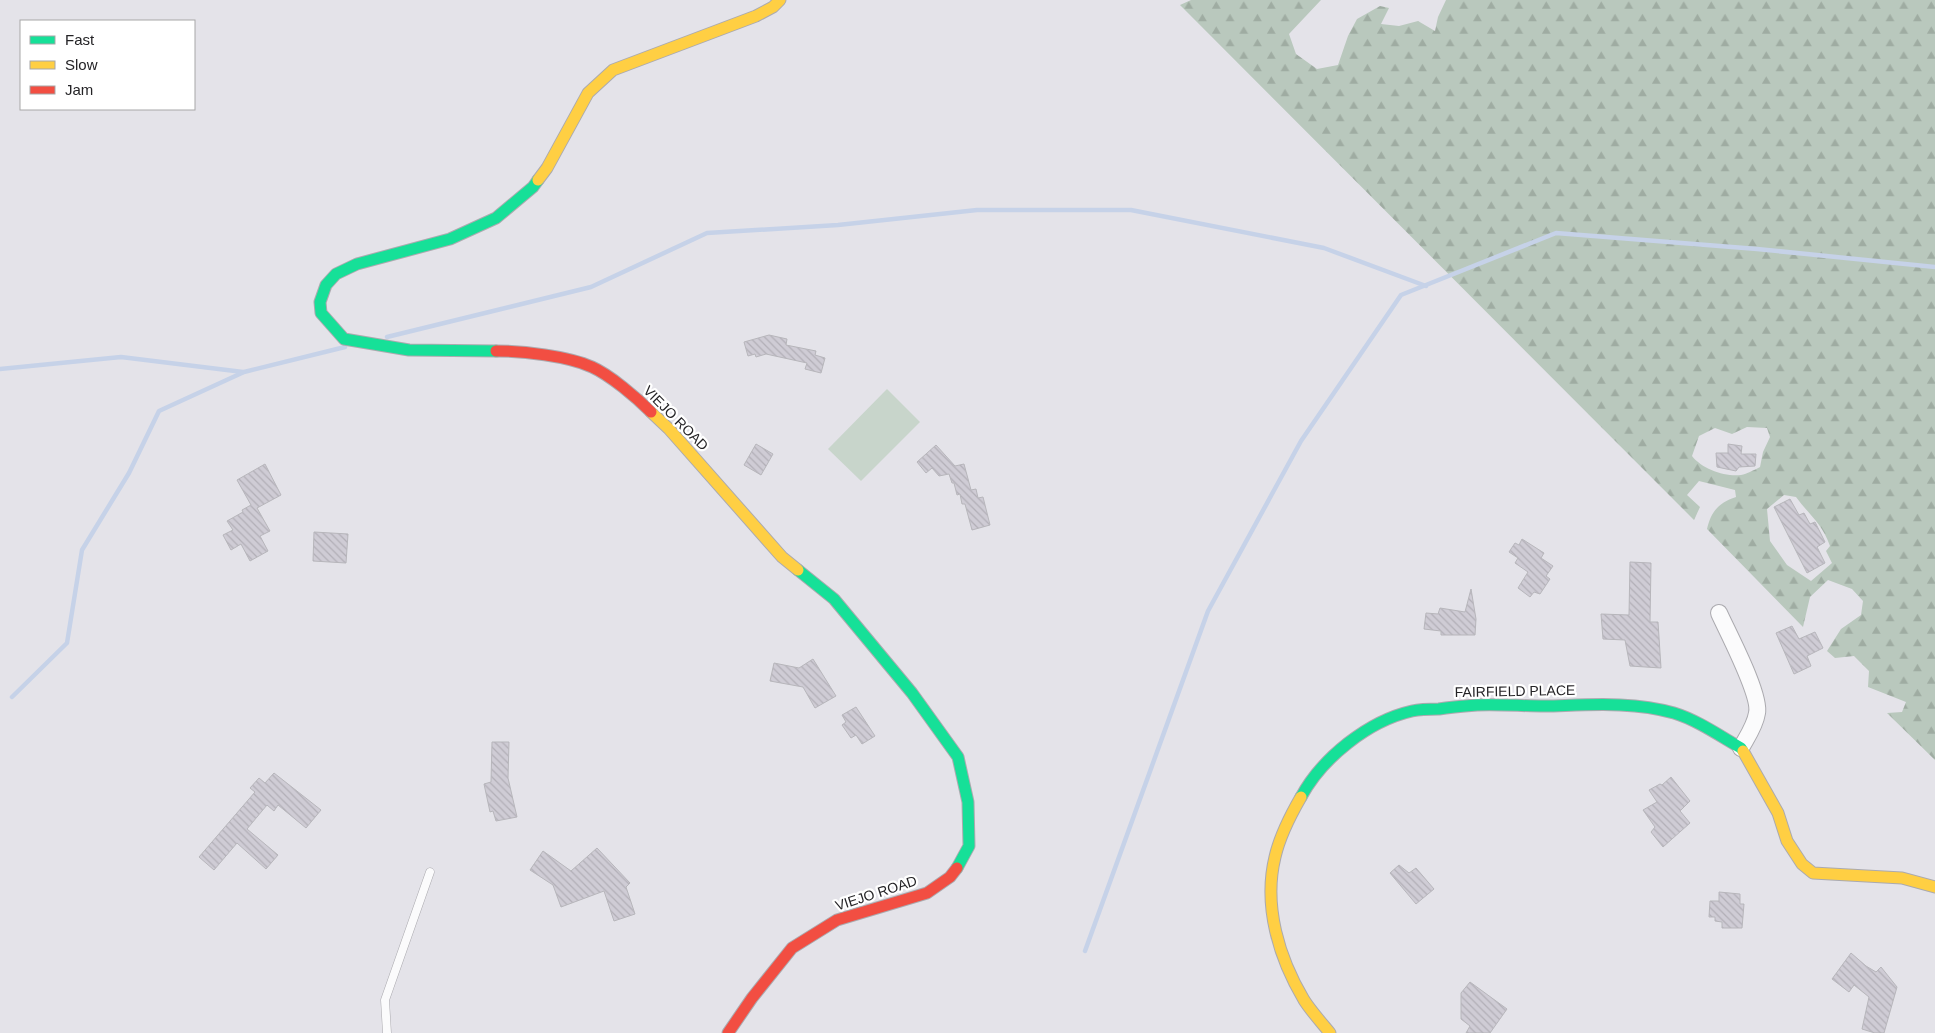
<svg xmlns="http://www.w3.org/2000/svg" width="1935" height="1033" font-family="Arial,sans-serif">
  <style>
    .forest { fill: url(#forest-firs); fill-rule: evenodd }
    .pitch { fill: #c8d5cb }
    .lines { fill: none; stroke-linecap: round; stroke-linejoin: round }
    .stream { stroke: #c6d2e8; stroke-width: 4.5 }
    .building { fill: url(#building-back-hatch); stroke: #b7b6bb }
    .lane-casing { stroke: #abaaaf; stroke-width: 9 }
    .street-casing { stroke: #abaaaf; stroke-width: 18 }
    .fast-casing { stroke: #abaaaf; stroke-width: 13 }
    .slow-casing { stroke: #abaaaf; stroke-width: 13 }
    .jam-casing { stroke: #abaaaf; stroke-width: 13 }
    .lane { stroke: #fbfbfc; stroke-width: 8 }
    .street { stroke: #fbfbfc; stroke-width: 16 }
    .fast { stroke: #16e098; stroke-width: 11 }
    .slow { stroke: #ffcf43; stroke-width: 11 }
    .jam { stroke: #f24e42; stroke-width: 11 }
    .labels { text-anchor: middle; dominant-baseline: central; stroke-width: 4.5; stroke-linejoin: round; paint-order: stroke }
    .street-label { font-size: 14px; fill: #242326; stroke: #fff }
  </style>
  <defs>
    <pattern id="forest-firs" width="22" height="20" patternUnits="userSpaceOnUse" patternTransform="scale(1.25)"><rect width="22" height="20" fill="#b9c8bd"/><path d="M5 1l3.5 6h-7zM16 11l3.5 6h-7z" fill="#9faca2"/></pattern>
    <pattern id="building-back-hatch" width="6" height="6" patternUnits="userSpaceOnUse" patternTransform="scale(1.25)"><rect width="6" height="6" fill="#cfccd5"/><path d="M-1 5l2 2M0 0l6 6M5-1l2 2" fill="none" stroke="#b2afb7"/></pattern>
  </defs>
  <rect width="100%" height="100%" fill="#e4e3e9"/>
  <path class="forest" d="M1191,0H1321L1289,34L1296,54L1317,69L1338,65L1348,36L1357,19L1380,6L1389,8L1381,24L1399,26L1418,21L1435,31L1438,17L1446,0H1935V760L1887,713L1902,712L1906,702L1868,687L1869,671L1854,656L1835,658L1827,651L1841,629L1861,615L1863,601L1852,589L1828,580L1810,597L1803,627L1707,529C1711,512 1718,503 1736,497L1735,490L1699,481L1687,495L1700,507L1694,520L1180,5ZM1747,427L1767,428L1770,437L1763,452L1760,467C1754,470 1747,474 1741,475C1725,477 1702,469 1692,456L1699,436L1715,428L1732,434ZM1784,495L1796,497C1810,516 1822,523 1830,546L1826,551L1832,563L1811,581L1787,565L1770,541L1767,509Z"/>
  <polygon class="pitch" points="887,389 920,422 861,481 828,449"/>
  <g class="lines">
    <g class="stream">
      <polyline points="387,337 591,287 707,233 838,225 977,210 1131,210 1324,248 1426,286"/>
      <polyline points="0,369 121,357 243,372"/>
      <polyline points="12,697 67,643 82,550 129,473 159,411 244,372 345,347"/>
      <polyline points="1085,951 1208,611 1301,441 1401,295 1556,233 1757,249 1935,267"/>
    </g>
  </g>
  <g class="building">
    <polygon points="769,335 787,339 786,345 816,351 815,355 825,358 821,373 805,369 807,363 766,354 756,357 755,354 748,356 744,342"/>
    <polygon points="756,444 773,454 761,475 744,465"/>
    <polygon points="1728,444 1742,446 1741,454 1756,454 1755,466 1739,467 1736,471 1717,467 1716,453 1728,453"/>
    <polygon points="936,445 955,466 964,464 971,490 976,489 978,498 983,497 990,525 972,530 965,504 962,504 960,494 957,495 954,483 952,483 949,474 939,476 932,468 926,473 917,462"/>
    <polygon points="265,464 281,495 257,508 270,531 260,536 268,551 250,561 241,544 231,550 223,535 233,530 227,521 243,512 242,510 251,505 237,480"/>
    <polygon points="1790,499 1799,515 1804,513 1810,524 1815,522 1825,542 1817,547 1825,563 1807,573 1774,507"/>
    <polygon points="314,532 348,534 346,563 313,561"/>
    <polygon points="1522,539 1544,553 1541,558 1553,566 1546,576 1550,579 1540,594 1534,592 1530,597 1518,588 1528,572 1515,563 1518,558 1509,552 1515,543 1519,545"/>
    <polygon points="1630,562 1651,563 1650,622 1658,622 1661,668 1630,666 1625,640 1603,639 1601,614 1629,615"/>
    <polygon points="1471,589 1476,619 1475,635 1441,635 1441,631 1424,629 1426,613 1438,614 1440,608 1465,612"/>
    <polygon points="1792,626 1799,639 1815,632 1823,648 1807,656 1811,666 1794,674 1776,633"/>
    <polygon points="813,659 836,696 815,708 803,687 770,681 774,663 799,668"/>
    <polygon points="856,707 875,736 862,744 856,735 851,738 842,725 846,722 842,715"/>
    <polygon points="492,742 509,742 508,778 517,817 496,821 493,811 490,812 484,784 491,782"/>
    <polygon points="274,773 321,810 306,828 278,805 274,811 267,805 247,829 278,855 266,869 237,843 214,870 199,857 255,792 250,788 259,778 265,783"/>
    <polygon points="1671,777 1690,801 1680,811 1690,823 1663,847 1651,832 1655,827 1643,810 1657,802 1649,790 1660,784 1662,785"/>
    <polygon points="597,848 630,883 626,887 635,914 614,921 604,891 561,907 553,885 530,870 543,851 571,871"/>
    <polygon points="1399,865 1409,873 1416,868 1434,889 1416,904 1390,873"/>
    <polygon points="1719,892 1740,894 1740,904 1744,904 1742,928 1722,928 1722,922 1715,921 1715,917 1709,917 1710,901 1719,901"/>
    <polygon points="1851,953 1866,966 1876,972 1881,967 1897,987 1884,1033 1875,1033 1862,1029 1869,997 1854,985 1849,992 1832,979"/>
    <polygon points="1470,982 1507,1009 1490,1033 1466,1033 1470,1026 1461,1019 1461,993"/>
  </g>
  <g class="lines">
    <defs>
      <polyline id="lane" points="387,1033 385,1000 430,872"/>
      <path id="street" d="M1719,613C1728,633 1761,695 1757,713C1755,726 1747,737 1741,748"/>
      <g id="fast">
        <polyline points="496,351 409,350 344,339 321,313 320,302 326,285 336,274 357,264 450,239 496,218 533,187 538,180"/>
        <polyline points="798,570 834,599 912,693 958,757 968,802 969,846 957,868"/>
        <path d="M1301,797C1322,758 1368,721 1412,711C1421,709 1430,709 1439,709C1451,707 1464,706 1477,705C1499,704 1522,706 1545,706C1588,705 1632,701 1674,713C1697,720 1720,736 1741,748L1743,751"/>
      </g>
      <g id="slow">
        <polyline points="538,180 547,168 588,93 613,70 756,16 773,7 780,0"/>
        <polyline points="651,412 669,429 782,557 798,570"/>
        <polyline points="1743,751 1778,813 1787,841 1802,864 1813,873 1902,878 1935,887"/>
        <path d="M1301,797C1290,816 1280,835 1275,857C1263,906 1279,958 1304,1000C1311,1011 1321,1022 1330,1033"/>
      </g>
      <g id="jam">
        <path d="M496,351C522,351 568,356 592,367C610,375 637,398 651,412"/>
        <polyline points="728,1033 752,998 792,948 837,920 927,893 950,877 957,868"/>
      </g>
    </defs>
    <use href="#lane" class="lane-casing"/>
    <use href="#street" class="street-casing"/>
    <use href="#fast" class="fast-casing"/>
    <use href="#slow" class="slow-casing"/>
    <use href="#jam" class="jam-casing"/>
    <use href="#lane" class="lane"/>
    <use href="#street" class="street"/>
    <use href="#fast" class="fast"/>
    <use href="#slow" class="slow"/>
    <use href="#jam" class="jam"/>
  </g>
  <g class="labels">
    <g class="street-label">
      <text transform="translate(676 418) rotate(45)">VIEJO ROAD</text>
      <text transform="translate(1515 691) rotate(-1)">FAIRFIELD PLACE</text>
      <text transform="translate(876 893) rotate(-18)">VIEJO ROAD</text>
    </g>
  </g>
  <rect x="20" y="20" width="175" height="90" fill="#ffffff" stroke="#a7a7a8"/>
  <rect x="30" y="36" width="25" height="8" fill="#16e098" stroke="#a7a7a8"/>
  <text x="65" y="45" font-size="15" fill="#242326">Fast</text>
  <rect x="30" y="61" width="25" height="8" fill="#ffcf43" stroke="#a7a7a8"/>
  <text x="65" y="70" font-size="15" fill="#242326">Slow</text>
  <rect x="30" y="86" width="25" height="8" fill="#f24e42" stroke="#a7a7a8"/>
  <text x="65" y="95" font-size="15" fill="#242326">Jam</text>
</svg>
